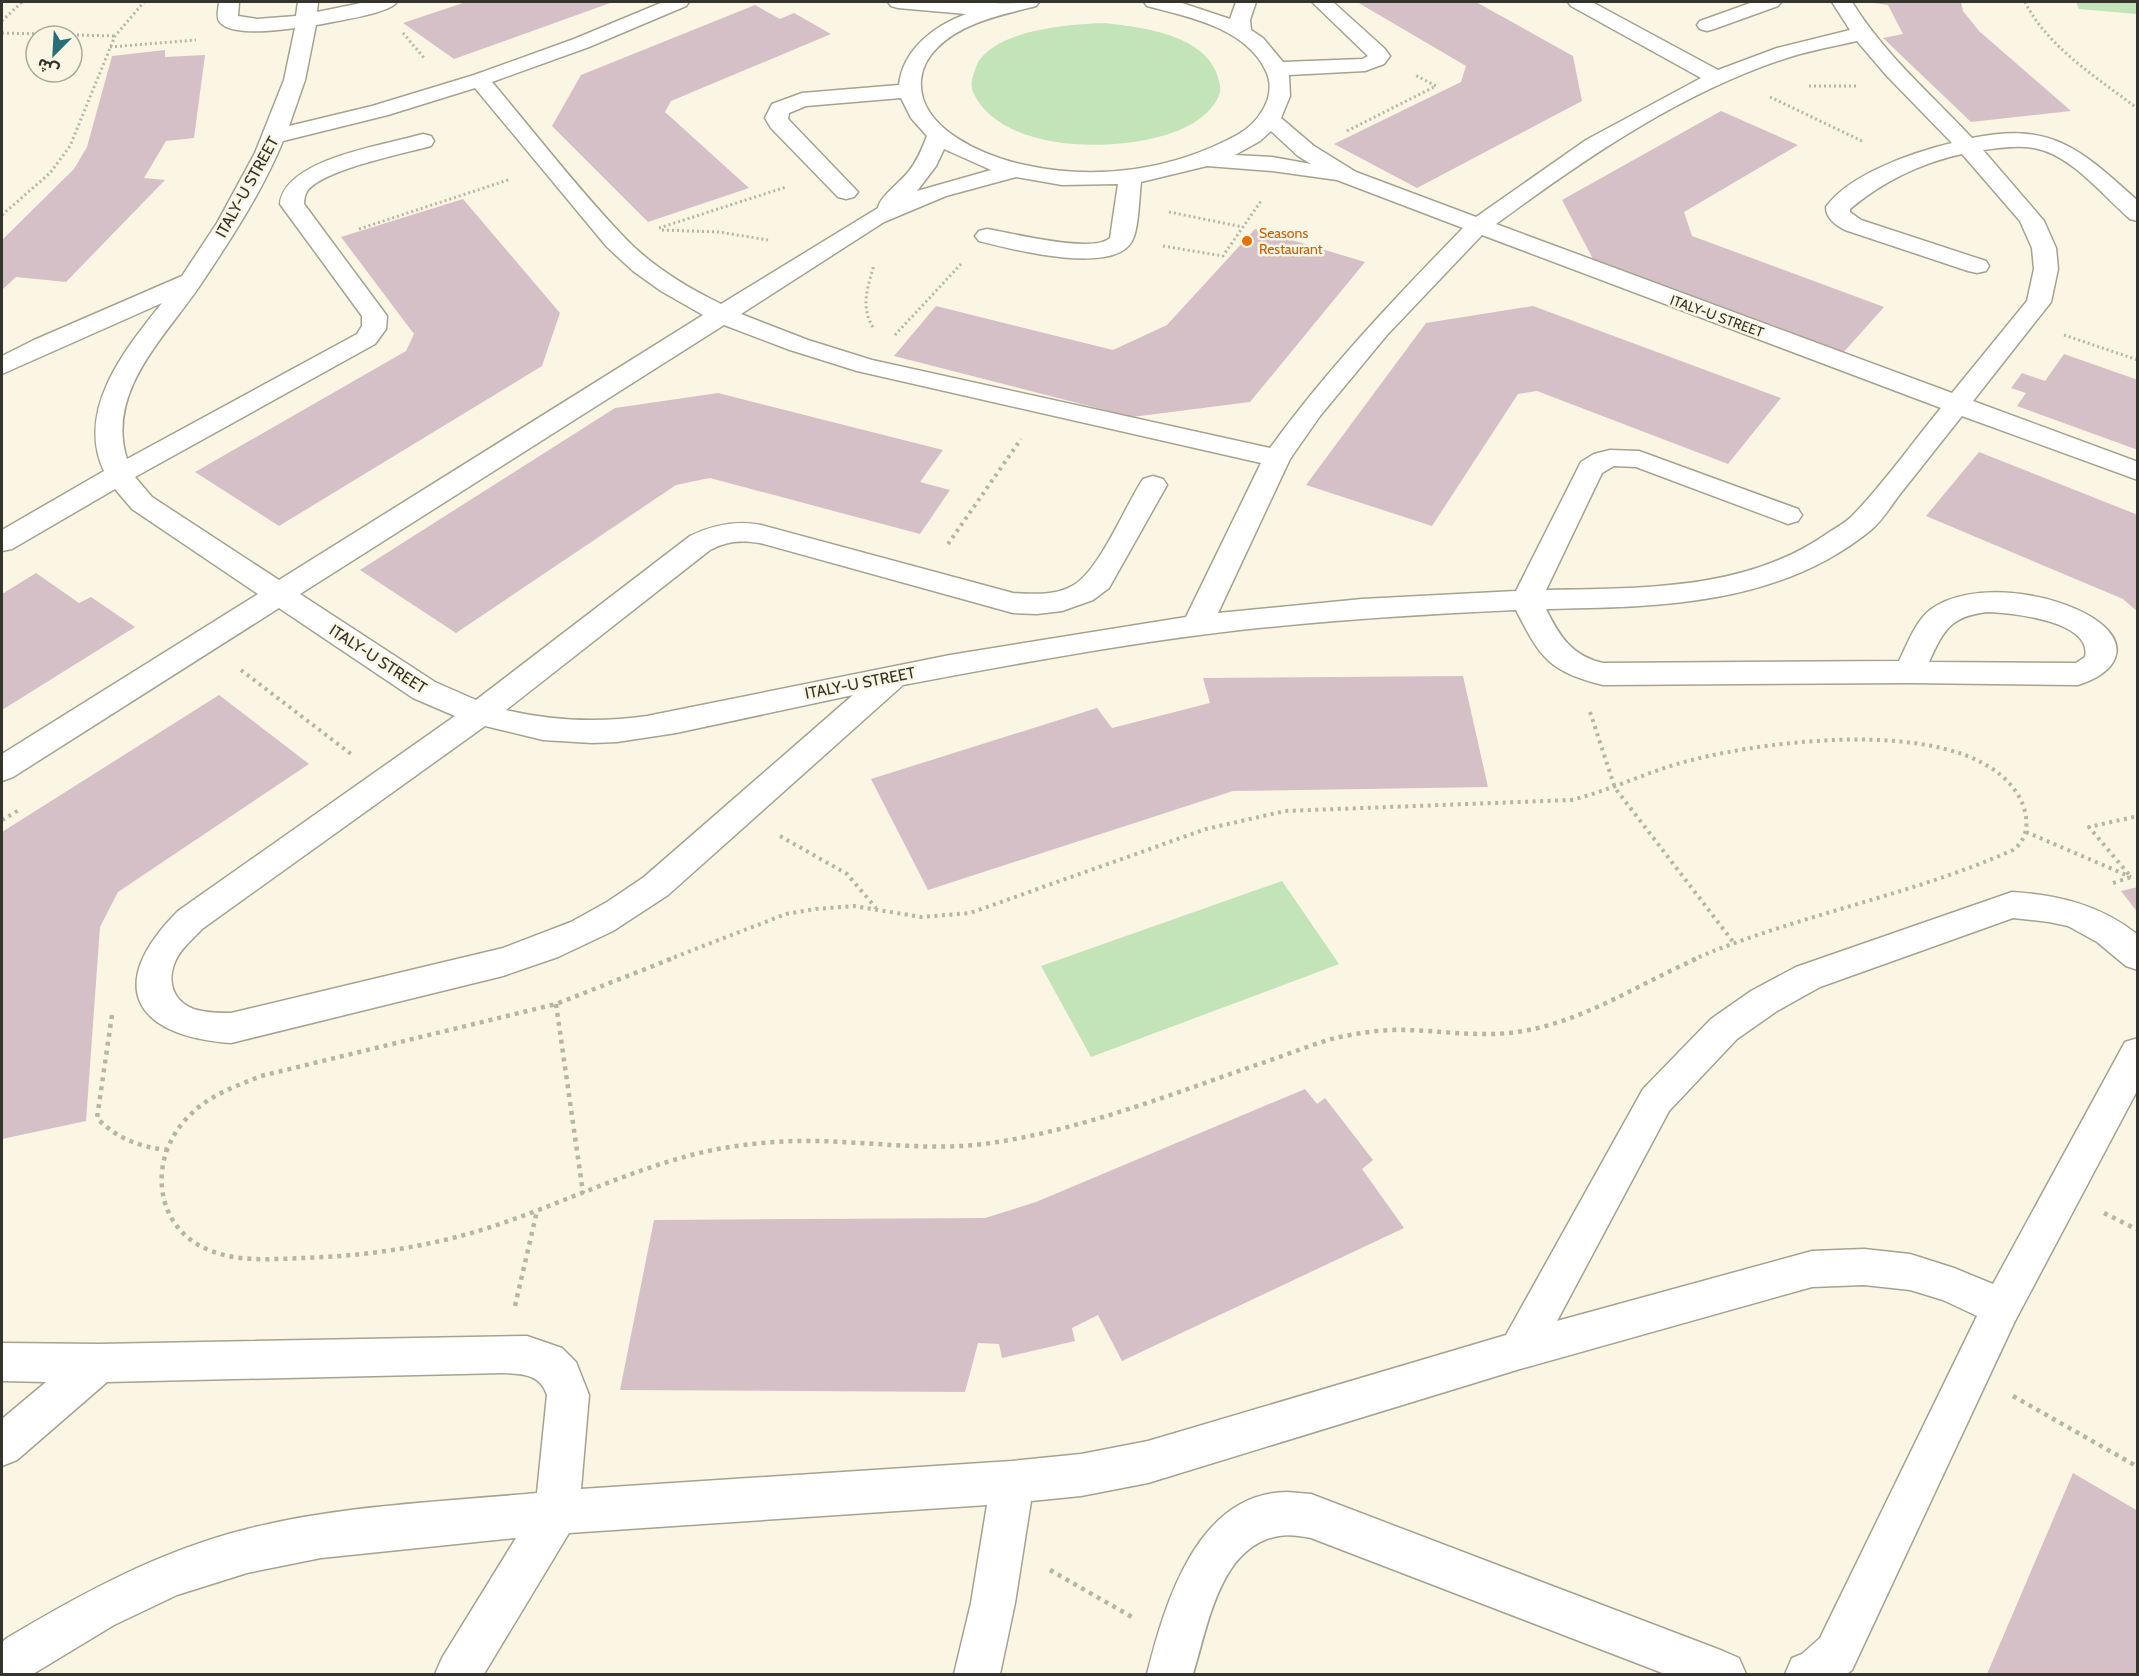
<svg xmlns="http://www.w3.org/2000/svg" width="2139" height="1676" font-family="Cabin,'Noto Sans Arabic',sans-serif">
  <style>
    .green { fill: #c2e4b8 }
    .building { fill: #d5c0c7 }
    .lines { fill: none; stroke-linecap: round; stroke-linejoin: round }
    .minor-casing { stroke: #a5a290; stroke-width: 3 }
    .path-far2 { stroke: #b8b5a6; stroke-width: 3; stroke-dasharray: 2 3; stroke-linecap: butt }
    .path-far1 { stroke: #b8b5a6; stroke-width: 4; stroke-dasharray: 3 4.5; stroke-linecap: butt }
    .path { stroke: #b8b5a6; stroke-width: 4.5; stroke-dasharray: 4 5; stroke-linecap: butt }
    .minor { fill: #fff; fill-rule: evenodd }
    .food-dot { fill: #e8710a; stroke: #faf6e3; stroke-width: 2 }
    .labels { text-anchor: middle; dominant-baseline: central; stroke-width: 5; stroke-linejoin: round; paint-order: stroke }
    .far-food-label { font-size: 14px; fill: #c56008; stroke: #faf6e3; text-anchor: start }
    .far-street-label { font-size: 14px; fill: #34332c; stroke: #faf6e3 }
    .street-label { font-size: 16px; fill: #34332c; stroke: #faf6e3 }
  </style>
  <rect width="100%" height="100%" fill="#faf6e3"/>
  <g class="green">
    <polygon points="2076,2 2137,2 2137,14 2079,9"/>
    <path d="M1105,23C1146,28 1212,35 1220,85C1223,101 1202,119 1188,126C1134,154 1002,157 973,92C970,84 972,79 975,70C986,30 1071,24 1105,23Z"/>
    <polygon points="1282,881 1339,964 1091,1057 1041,966"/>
  </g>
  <g class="building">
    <polygon points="466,2 613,2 454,59 403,23"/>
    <polygon points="1357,2 1476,2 1573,56 1582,101 1417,188 1334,144 1461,82 1466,66"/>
    <polygon points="1867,2 1961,2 1963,11 1979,31 2071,111 1971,122 1883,38 1903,34 1888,5"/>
    <polygon points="755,5 780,19 794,13 831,34 671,101 665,112 749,188 648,222 552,126 581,75"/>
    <polygon points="165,50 165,57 205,55 194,138 166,141 144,178 165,180 66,282 16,277 2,290 2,240 74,169 87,147 112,56"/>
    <polygon points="1721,111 1798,145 1684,212 1692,236 1884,307 1842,354 1593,259 1562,200"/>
    <polygon points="463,199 560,313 542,366 279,526 195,472 406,351 414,334 341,237"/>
    <polygon points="1255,229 1365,262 1250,402 1132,417 894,356 936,306 1113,350 1167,325"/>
    <polygon points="1533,306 1781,398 1728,464 1537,391 1518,394 1432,526 1306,485 1426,323"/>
    <polygon points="2064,354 2138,380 2138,450 2017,406 2026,393 2011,388 2022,373 2045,381"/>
    <polygon points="718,393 943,450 920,482 950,490 920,534 710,478 676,485 456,633 360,570 615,408"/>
    <polygon points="1979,452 2138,515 2138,612 2123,599 1926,516"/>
    <polygon points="36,573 79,603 91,597 135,627 2,710 2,594"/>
    <polygon points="1463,676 1488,787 1233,791 928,890 871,779 1097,708 1112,728 1210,703 1203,678"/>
    <polygon points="219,695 309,764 118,892 100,927 86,1121 2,1139 2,832"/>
    <polygon points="2138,887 2138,913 2121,891"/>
    <polygon points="1305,1089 1317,1104 1325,1098 1373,1160 1362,1169 1404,1228 1122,1361 1098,1315 1072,1328 1075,1341 1002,1358 999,1344 978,1343 965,1392 620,1390 654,1220 985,1218 1036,1202"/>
    <polygon points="2073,1473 2138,1511 2138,1674 1987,1674"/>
  </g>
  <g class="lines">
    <defs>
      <g id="minor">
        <path d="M219,2H239L238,16L257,19L296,16L298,2H318L317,12L366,2H397C389,14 331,22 316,25L305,80L289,126L372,106L474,75L574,39L663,2H689L686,6L589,47L492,82C535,133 578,189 623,236C650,265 686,287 721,304L878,208C880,196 901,182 909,171C917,161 922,149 927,136L911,118L901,98L806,106L789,113L788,119L858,192L854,197L846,199L838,197L771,128L765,118L772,104L802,93L899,85C903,49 934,26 966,14L898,8L891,6L888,2H988C1001,5 1024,2 1039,2L1036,6C1002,15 963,22 937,48C928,57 922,68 921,80C917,129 986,157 1025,165C1097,181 1173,170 1237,135C1258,124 1278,96 1266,71C1246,28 1189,17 1147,6L1144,2H1179L1230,19L1236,2H1256L1250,20L1251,30L1263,38L1283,62L1362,59L1368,56L1312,2H1333L1384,48L1390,56L1384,64L1365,71L1289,75L1290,96L1281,118L1314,146L1356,172L1476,217L1586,140L1701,78L1571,6L1568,2H1592L1718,70L1777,48L1850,30L1832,2H1852C1884,54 1930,93 1972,138C2053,121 2082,151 2138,201V221L2130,219C2102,195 2072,155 2034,148C2017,145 2000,148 1983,150L2044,221L2056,248L2058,269L2051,302L1973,401L2138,462V480L1962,416C1941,442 1921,468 1900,494C1891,506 1882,521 1871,530C1778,606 1659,607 1546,609C1559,636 1572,656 1603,663L1899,661C1907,645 1915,622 1930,610C1970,580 2052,592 2093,618C2133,644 2118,673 2078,685L1909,683L1603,685C1549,671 1541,659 1516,610C1424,614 1332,620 1240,630C1127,643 1015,664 903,685L668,895L613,931L558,957L503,976L231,1043C132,1036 105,984 178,911L455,716L413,698L279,608L13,777L2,781V754L258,594L132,509L115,489L12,549L2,551V530L104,471C75,410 126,348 162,303L2,374V356L34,340L182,276L217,223L255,153L284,80L295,28C278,30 229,37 219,21C216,16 219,7 219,2ZM1857,41L1886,75L1952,143C1914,152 1849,174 1826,207C1826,218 1835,225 1845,230L1968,271L1977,273L1986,271L1989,266L1986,261L1861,220L1850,212V209C1882,182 1921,163 1962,154L2020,221L2032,248L2034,269L2027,301L1952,393L1496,224C1586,158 1683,91 1790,57C1812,50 1835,46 1857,41ZM475,88L607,247L633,271L661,291L703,315L279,580L152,497L135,477L375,344L386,329L387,316L304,204C304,199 305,194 308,190C326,169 402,154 431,146L434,141L431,136L423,134L415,136C380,146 284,160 280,204L362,316V326L357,334L127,459C105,391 167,335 201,284C231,239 262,192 283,141L388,115ZM1271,131L1298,156L1311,164L1272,157L1235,155L1260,141ZM944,149L991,170L917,191L936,166ZM1207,166L1272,171L1337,180L1463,228C1395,298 1328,368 1270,448L872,360L808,340L741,314L884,222L946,196L1016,177L1062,185L1118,184L1110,238C1093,254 1012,233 987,229L979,231L975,236L979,241C1011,249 1113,276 1132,241C1139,229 1139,197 1141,182ZM1482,235L1941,408C1912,443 1885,482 1854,514C1847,522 1837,527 1828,533C1746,591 1642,588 1546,590L1602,473L1614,466L1636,467L1788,524L1798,521L1802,515L1798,509L1639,451L1610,450L1594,454L1581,462L1516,591L1362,599L1218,613L1290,459L1320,416L1387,335ZM724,325L790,350L857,371L1261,463L1186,617L950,655L647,716C599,723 553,721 506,710L710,550C727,541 741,540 760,543L1013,613L1037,614L1062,611L1093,600L1109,588L1167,485L1163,479L1153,476L1143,479C1125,506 1099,572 1072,586C1054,596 1033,594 1013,593L761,525C736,520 713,525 690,536L476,700L435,682L300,594ZM1988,612C2012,613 2093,621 2085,657L2076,663L1929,662C1944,629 1951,616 1988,612ZM853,695L644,877L607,902L571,922L503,948L231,1013C222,1013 212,1013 202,1011C177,1007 165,986 175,962C180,949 193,939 202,929L485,726L543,740L592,743L617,742L676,733Z"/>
        <polygon points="1753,2 1781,2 1778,6 1714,29 1707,31 1700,29 1697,25 1700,21"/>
        <path d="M2012,892C2058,895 2101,905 2138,935V970L2126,966L2097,942L2068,926L2049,922L2013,918L1820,987L1777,1011L1737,1039L1669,1111L1557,1321L1812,1251L1864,1249L1910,1254L1954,1268L1993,1284L2125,1042L2138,1038V1089L2015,1321L1852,1670L1847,1674H1785L1792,1658L1802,1654L1820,1638L1977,1316L1943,1300L1910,1290L1864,1285L1812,1287L1520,1369L1148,1483L1081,1496L1031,1501L1015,1603L1000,1674H954L971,1603L987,1505L569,1533L484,1674H435L442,1658L516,1538L321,1558L247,1573L177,1595L114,1625L33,1674H2V1642L7,1638C84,1592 160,1551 247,1529C341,1505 441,1502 537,1493L547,1395C540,1374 523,1374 504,1373L107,1382L17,1460L2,1466V1419L46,1382L2,1381V1343L99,1344L527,1336L562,1348L576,1362L589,1395L581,1489L1012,1461L1081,1454L1148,1441L1506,1335L1643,1089L1711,1019L1751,991L1796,967Z"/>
        <path d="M1287,1492L1311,1494L1723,1651L1739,1658L1746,1674H1665L1311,1538C1301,1536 1289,1534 1279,1536C1219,1546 1208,1627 1193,1674H1147C1165,1603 1197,1493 1287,1492Z"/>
      </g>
    </defs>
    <use href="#minor" class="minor-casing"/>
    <g class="path-far2">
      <path d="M2025,2C2048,48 2098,78 2138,109"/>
      <polyline points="2,21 22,2"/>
      <polyline points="2,33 115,36"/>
      <polyline points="403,33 425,59"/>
      <polyline points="110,47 196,40"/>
      <polyline points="1809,86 1856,86"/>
      <polyline points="1770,97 1864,142"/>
      <polyline points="1347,131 1436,86 1415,75"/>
      <polyline points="1169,212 1243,227"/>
      <polyline points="2,215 50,173 70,146 115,36 144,2"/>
      <polyline points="659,228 786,187"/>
      <polyline points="359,229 511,179"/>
      <polyline points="662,230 719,232 768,240"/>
      <polyline points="1163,246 1223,256 1261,201"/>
      <path d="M873,327C860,307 868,286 874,265"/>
      <polyline points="895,335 961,264"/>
      <polyline points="2064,335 2138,360"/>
    </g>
    <g class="path-far1">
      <polyline points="948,544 1021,439"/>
      <polyline points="241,670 351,754"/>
      <polyline points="1590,712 1615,788 1734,943"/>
      <polyline points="2,820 19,810"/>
      <polyline points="2026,832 2131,877"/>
      <polyline points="780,836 847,874 876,908"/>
      <polyline points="2113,883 2131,877 2089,827 2138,816"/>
      <path d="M667,960L786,914L816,909L854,906L921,917L970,913L1206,829L1285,811L1571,800C1613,790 1650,770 1692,760C1769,740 1985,711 2023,805C2029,822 2028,839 2013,850C1910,896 1796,915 1692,960"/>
    </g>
    <g class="path">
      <path d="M671,959L556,1004L261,1076C236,1086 210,1095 191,1114C146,1156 152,1231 214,1252C242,1262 274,1259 303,1258C366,1256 428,1247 488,1228C562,1204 632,1168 708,1151C751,1142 797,1139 841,1142C889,1144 936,1150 984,1144C1079,1131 1169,1095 1259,1064C1284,1056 1310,1045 1335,1038C1358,1033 1383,1029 1406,1030C1445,1031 1484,1038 1523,1031C1584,1021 1639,984 1696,959"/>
      <polyline points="556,1004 583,1193"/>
      <path d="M112,1015L97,1118C117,1139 140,1147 168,1150"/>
      <polyline points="2104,1213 2138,1230"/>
      <polyline points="515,1306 537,1211"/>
      <polyline points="2013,1396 2138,1467"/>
      <polyline points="1050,1570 1132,1617"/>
    </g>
    <use href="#minor" class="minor"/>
  </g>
  <circle class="food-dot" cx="1247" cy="241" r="6"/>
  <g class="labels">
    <g class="far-food-label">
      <text x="1259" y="233">Seasons<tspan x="1259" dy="16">Restaurant</tspan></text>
    </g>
    <g class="far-street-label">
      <text transform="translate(1717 316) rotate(20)">ITALY-U STREET</text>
    </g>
    <g class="street-label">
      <text transform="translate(247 187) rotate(-61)">ITALY-U STREET</text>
      <text transform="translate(378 659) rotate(33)">ITALY-U STREET</text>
      <text transform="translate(860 683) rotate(-11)">ITALY-U STREET</text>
    </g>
  </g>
  <rect width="2139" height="1676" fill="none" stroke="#34332c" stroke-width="6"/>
  <g transform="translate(54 54) rotate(204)"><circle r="28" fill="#faf6e3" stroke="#aba89a" stroke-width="1.5"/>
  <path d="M0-4.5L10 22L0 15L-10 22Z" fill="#266f79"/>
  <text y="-9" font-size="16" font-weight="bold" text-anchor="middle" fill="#34332c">ش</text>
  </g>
</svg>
